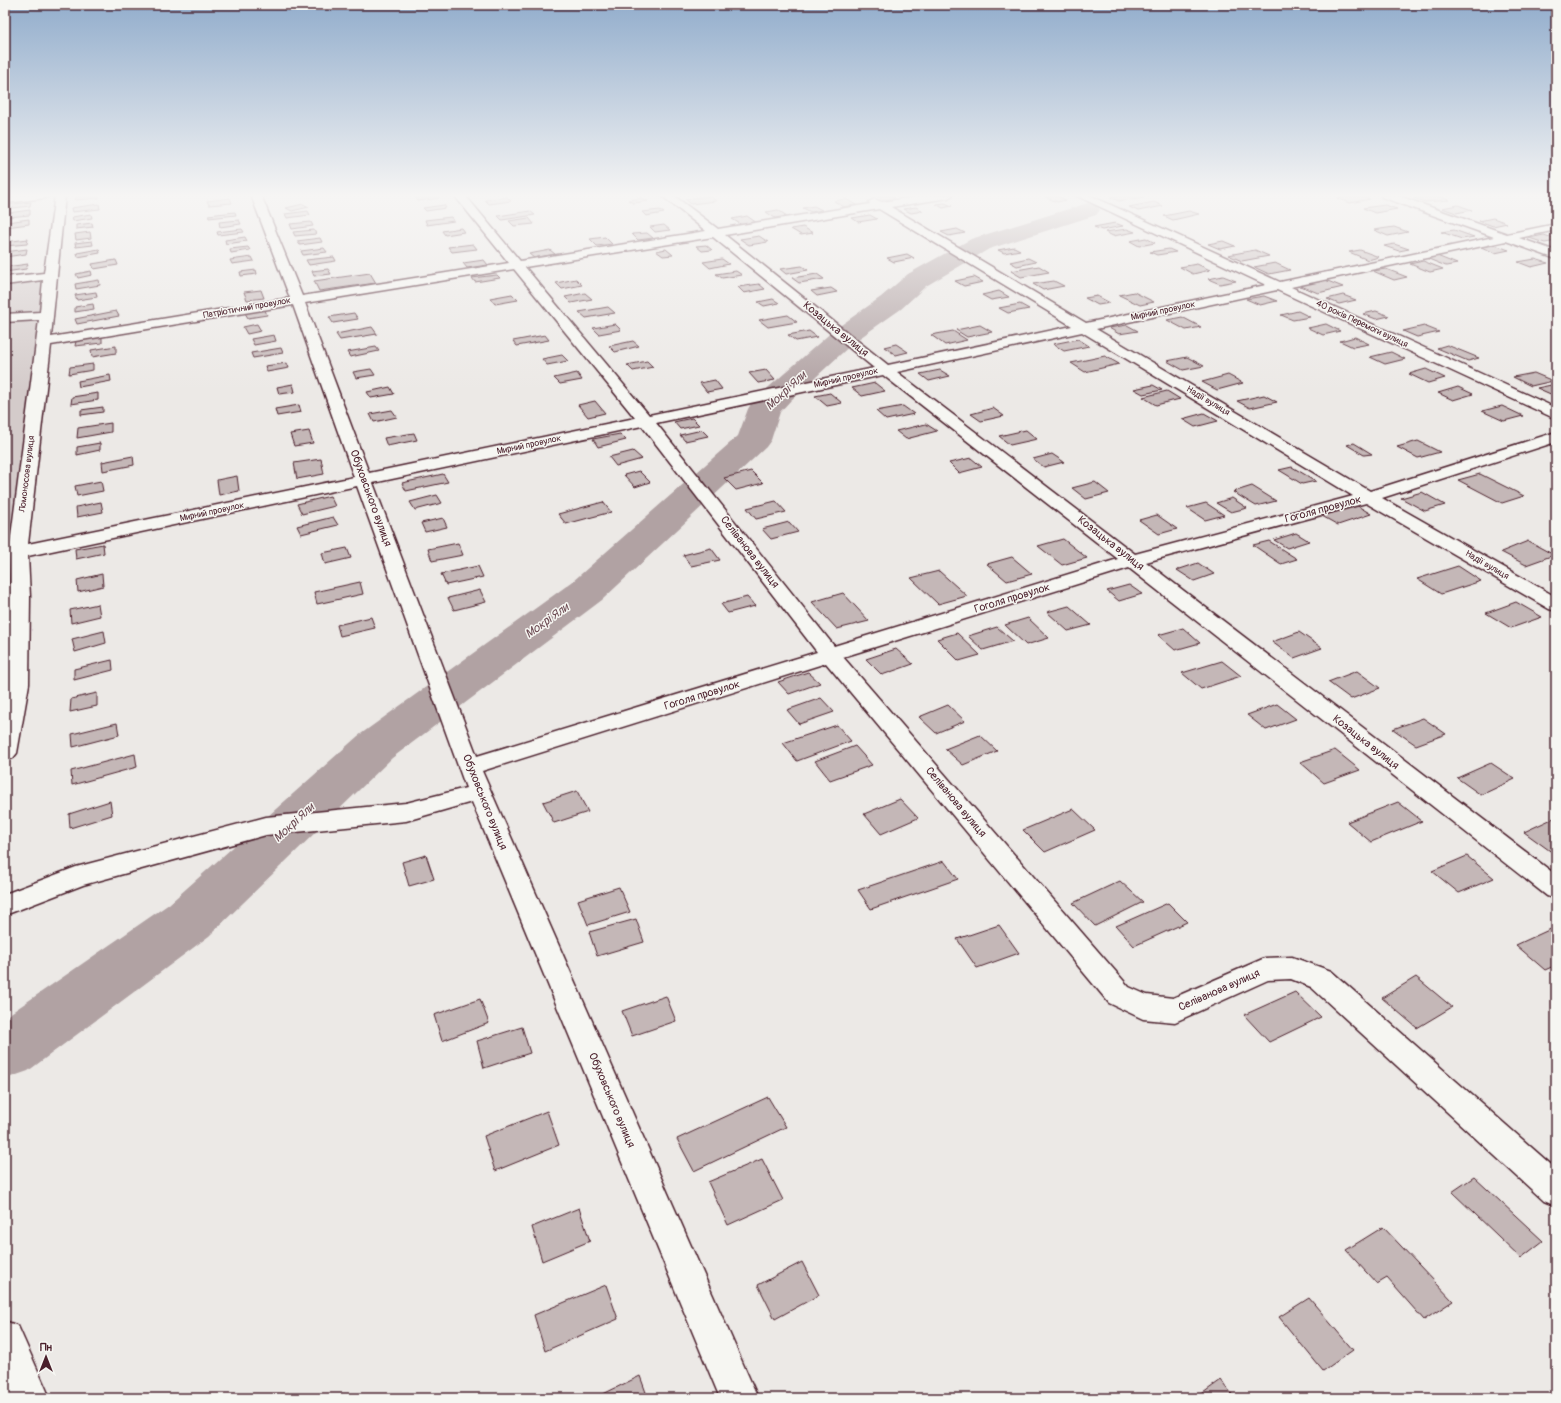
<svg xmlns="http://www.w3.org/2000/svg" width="1561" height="1403" font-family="Pangolin,sans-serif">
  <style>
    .green { fill: #d4cbca; stroke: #8f757a }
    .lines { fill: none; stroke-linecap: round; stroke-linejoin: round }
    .river { fill: #b1a2a3; fill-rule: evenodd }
    .building { fill: #c4b7b7; stroke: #4a1f2b }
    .minor-casing { stroke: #4a1f2b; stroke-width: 3 }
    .minor { fill: #f6f6f2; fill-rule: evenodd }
    .labels { text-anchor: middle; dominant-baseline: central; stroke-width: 3; stroke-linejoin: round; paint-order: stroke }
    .far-street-label { font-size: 9px; fill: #4a1f2b; stroke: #f6f6f2 }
    .street-label { font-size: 11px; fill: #4a1f2b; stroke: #f6f6f2 }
    .water-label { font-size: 12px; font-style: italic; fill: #6e4d55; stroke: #f6f6f2 }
  </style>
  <rect width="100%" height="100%" fill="#ece9e6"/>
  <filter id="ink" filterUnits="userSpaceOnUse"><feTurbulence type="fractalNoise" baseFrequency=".025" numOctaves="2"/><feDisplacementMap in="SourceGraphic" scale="8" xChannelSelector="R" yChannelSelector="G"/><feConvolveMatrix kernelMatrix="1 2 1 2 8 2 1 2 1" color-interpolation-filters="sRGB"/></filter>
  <g filter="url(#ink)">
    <polygon class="green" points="50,276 18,552 5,569 5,281"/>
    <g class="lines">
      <polygon class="river" points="1088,203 1096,205 1100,210 1096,215 989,249 926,286 901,309 854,342 791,400 780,412 771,440 766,447 602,600 392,758 209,936 28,1071 5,1079 5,1017 169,904 358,736 572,582 738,436 748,409 752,402 834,330 881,297 908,274 971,239"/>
    </g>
    <g class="building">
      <polygon points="99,195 99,198 75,200 76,196"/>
      <polygon points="436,195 439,198 418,201 415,197"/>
      <polygon points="875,195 890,195 895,198 885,200"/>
      <polygon points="1055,195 1066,200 1057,202 1045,197"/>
      <polygon points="1120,195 1140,195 1144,197 1119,201 1110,197"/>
      <polygon points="1358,195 1370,199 1350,203 1337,198"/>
      <polygon points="1436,195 1449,200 1425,202 1414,198"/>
      <polygon points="710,196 716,201 691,204 685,199"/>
      <polygon points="507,197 511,201 489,204 485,200"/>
      <polygon points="230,198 232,203 209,205 207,201"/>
      <polygon points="643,198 648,201 633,203 628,200"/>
      <polygon points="846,199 856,205 844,207 834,201"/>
      <polygon points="31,202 30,206 5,209 5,203 6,205"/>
      <polygon points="1154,202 1163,206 1138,211 1129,207"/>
      <polygon points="945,203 952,206 943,208 936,204"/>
      <polygon points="99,204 100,209 72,212 71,208"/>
      <polygon points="303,204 309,207 292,211 286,208"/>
      <polygon points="444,205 446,208 426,211 423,208"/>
      <polygon points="1385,205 1397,209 1375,213 1363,208"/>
      <polygon points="1458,205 1472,210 1456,213 1442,208"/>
      <polygon points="814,206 822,210 811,212 803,208"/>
      <polygon points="916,207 923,211 911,213 903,209"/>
      <polygon points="30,210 30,215 8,217 8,213"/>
      <polygon points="660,210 664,213 646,216 642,212"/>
      <polygon points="778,210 787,216 775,218 766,212"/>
      <polygon points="308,211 310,215 287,218 285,214"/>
      <polygon points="530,211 535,215 502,220 498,216"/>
      <polygon points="1189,211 1199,214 1173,220 1164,216"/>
      <polygon points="235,212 236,215 209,218 208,215"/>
      <polygon points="91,214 92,218 73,221 72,217"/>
      <polygon points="870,215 877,219 858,222 852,218"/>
      <polygon points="747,216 757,223 742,225 732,219"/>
      <polygon points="451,217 454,221 427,225 425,220"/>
      <polygon points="529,218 534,224 514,226 509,221"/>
      <polygon points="1493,218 1507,223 1493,226 1479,221"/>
      <polygon points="29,219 29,224 6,227 7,222"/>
      <polygon points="239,220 241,224 220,227 219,222"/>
      <polygon points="311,222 313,226 292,229 290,224"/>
      <polygon points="92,223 93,227 76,229 76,225"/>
      <polygon points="1115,223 1123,226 1102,230 1094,227"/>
      <polygon points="664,225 670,230 655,232 650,227"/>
      <polygon points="803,227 813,233 801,235 791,229"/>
      <polygon points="1394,227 1408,232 1388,236 1374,230"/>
      <polygon points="461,228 464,232 445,235 442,231"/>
      <polygon points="242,229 244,232 218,235 217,232"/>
      <polygon points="957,229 965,233 949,236 941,232"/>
      <polygon points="1127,229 1135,232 1113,236 1105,232"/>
      <polygon points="314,230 316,234 295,236 293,232"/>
      <polygon points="1454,230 1474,237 1462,239 1441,232"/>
      <polygon points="90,232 91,238 76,240 75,234"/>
      <polygon points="647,233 653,238 638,240 632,234"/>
      <polygon points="1544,235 1556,239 1556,241 1545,243 1529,238"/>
      <polygon points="759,236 768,242 749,245 740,239"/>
      <polygon points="245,237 247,241 226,244 225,240"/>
      <polygon points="605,237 612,244 597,246 590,239"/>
      <polygon points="320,238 322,242 300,245 297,241"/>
      <polygon points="1146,238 1155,243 1139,246 1130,241"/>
      <polygon points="28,239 27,244 5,246 5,242"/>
      <polygon points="92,241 93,245 76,247 75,243"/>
      <polygon points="1223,241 1235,246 1220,249 1208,244"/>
      <polygon points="473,244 477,249 452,252 448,247"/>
      <polygon points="1394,244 1409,249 1399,251 1384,246"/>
      <polygon points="706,245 712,250 702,251 696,246"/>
      <polygon points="1495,245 1509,250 1495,253 1481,247"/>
      <polygon points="248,247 250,250 231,253 230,249"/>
      <polygon points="1014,247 1020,250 1004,253 998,250"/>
      <polygon points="324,248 327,252 303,255 301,251"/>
      <polygon points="27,249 26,254 5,257 5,252"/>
      <polygon points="99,249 100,253 78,257 77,253"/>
      <polygon points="666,249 673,255 663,256 656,251"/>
      <polygon points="1169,249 1176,252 1157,255 1150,252"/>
      <polygon points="550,250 555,254 534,258 529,254"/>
      <polygon points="1255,250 1269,256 1242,261 1228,255"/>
      <polygon points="1360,250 1379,257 1368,260 1349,252"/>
      <polygon points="907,254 914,258 894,262 887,258"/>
      <polygon points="1437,256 1457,264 1446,266 1426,258"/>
      <polygon points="252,257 254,261 232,264 230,260"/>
      <polygon points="334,257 336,261 309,265 306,260"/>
      <polygon points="1028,258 1036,262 1017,266 1010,262"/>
      <polygon points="722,259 729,264 710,268 703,262"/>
      <polygon points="1535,259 1548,263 1531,267 1518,262"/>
      <polygon points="116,260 118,265 94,269 92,264"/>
      <polygon points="484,260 488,265 467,268 463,263"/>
      <polygon points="1423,261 1443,269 1430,272 1410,264"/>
      <polygon points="1275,263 1290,270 1269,274 1254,267"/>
      <polygon points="28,264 26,269 5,272 6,267"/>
      <polygon points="1197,264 1210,270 1193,274 1180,267"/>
      <polygon points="802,266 808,270 786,274 780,269"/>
      <polygon points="1039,266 1049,272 1021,277 1011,271"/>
      <polygon points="328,269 331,274 314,276 312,271"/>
      <polygon points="1386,269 1407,277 1394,280 1373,271"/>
      <polygon points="256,270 257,274 241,276 240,272"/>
      <polygon points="91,271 92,275 78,278 76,274"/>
      <polygon points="736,271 742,275 722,278 716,274"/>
      <polygon points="370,273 376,283 319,291 314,281"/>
      <polygon points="817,274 824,279 799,283 792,278"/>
      <polygon points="497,275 500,278 475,282 472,278"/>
      <polygon points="1223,276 1236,281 1220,284 1208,279"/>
      <polygon points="974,277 983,282 964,286 955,281"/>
      <polygon points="1320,278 1343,287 1318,293 1296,284"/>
      <polygon points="576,279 582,285 562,289 556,283"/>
      <polygon points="99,280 100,285 76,289 75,284"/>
      <polygon points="1054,281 1064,286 1043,290 1033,284"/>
      <polygon points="759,284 765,289 744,293 738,287"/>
      <polygon points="831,288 837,292 817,296 811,291"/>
      <polygon points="261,290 264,298 247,300 244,292"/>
      <polygon points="999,291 1009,297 991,300 982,295"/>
      <polygon points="96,292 97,297 77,300 75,295"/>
      <polygon points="1134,292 1154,302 1140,305 1119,295"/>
      <polygon points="585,293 592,299 571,303 565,297"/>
      <polygon points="512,294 518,300 495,304 490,298"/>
      <polygon points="1343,295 1356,300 1339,304 1327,299"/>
      <polygon points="1097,296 1110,303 1098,305 1085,298"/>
      <polygon points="1264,296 1277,301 1260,305 1246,299"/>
      <polygon points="773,299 779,303 764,306 758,302"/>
      <polygon points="93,304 94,309 75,312 75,307"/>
      <polygon points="1020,304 1029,309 1008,313 999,308"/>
      <polygon points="608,307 615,313 586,318 579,312"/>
      <polygon points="265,310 267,315 248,318 245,313"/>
      <polygon points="116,311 119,316 77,324 75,319"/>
      <polygon points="1298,311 1310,317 1293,320 1281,315"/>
      <polygon points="1376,311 1389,316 1376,319 1363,314"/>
      <polygon points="354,313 358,319 333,323 329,317"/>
      <polygon points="788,315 797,322 768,327 759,320"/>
      <polygon points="1182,317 1201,327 1186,330 1167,320"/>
      <polygon points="257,324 261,331 247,334 243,327"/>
      <polygon points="615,324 621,330 599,334 593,328"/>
      <polygon points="1326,324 1340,331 1323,335 1308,328"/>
      <polygon points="980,325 992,332 967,337 956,330"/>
      <polygon points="1127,325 1138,331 1119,334 1109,328"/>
      <polygon points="1424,326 1439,332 1417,337 1403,331"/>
      <polygon points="372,327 377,334 340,340 336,334"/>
      <polygon points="809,331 817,337 796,341 788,335"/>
      <polygon points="953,331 967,340 945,345 931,335"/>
      <polygon points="274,335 276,341 254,345 251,339"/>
      <polygon points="545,335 549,340 517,346 513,341"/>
      <polygon points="102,337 102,343 75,346 76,341"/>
      <polygon points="1355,337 1369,344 1353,347 1340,341"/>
      <polygon points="1078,339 1089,346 1064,351 1053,344"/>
      <polygon points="633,341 639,346 615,352 609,346"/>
      <polygon points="896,344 908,352 896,355 884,347"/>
      <polygon points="1447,345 1479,358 1468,361 1437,348"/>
      <polygon points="116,346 116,353 92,357 91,350"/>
      <polygon points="376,347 379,351 350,357 347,352"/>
      <polygon points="281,348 283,353 253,358 251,353"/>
      <polygon points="1391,352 1405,359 1385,364 1370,357"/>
      <polygon points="562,355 568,361 547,365 542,359"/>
      <polygon points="1105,356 1119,364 1085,372 1071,363"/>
      <polygon points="1187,357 1204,366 1183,370 1167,361"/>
      <polygon points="647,361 653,367 633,371 627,365"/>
      <polygon points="287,363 289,368 267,372 265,366"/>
      <polygon points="93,364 93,370 69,374 70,367"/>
      <polygon points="371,369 375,375 356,378 353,372"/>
      <polygon points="1426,369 1445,378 1428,383 1409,374"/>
      <polygon points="766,370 775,380 758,383 749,373"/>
      <polygon points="940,370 950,376 929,381 920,374"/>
      <polygon points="577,373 582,380 560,384 554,378"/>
      <polygon points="1534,373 1553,381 1531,386 1513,377"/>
      <polygon points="110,375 111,381 79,387 78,381"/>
      <polygon points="1228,375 1243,383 1217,390 1202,382"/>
      <polygon points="715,380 722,389 707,392 700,383"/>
      <polygon points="875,383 885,391 862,396 852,388"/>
      <polygon points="293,384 295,392 279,394 277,387"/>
      <polygon points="1556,384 1555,396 1537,388"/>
      <polygon points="1153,385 1162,390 1143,394 1134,389"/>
      <polygon points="390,387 394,394 371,398 367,392"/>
      <polygon points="1458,387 1473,394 1453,400 1438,393"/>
      <polygon points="1167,391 1180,399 1156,405 1143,397"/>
      <polygon points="98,393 98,400 71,404 72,397"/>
      <polygon points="830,393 842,403 827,406 815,396"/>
      <polygon points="1264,395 1277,402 1250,408 1237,401"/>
      <polygon points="595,401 605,413 588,417 578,405"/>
      <polygon points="299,405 301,412 277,416 275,409"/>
      <polygon points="903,406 914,414 886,420 876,411"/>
      <polygon points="1502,406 1523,416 1504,421 1482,411"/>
      <polygon points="103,407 103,412 81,415 81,410"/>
      <polygon points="993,408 1004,416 981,421 971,414"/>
      <polygon points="392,410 397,417 374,422 370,414"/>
      <polygon points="1204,413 1218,421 1195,427 1182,419"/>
      <polygon points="692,418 699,425 680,429 674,422"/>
      <polygon points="111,423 111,432 77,438 78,428"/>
      <polygon points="926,424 937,431 906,439 896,431"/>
      <polygon points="702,430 708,436 685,441 680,435"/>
      <polygon points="1026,430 1037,439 1010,445 999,436"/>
      <polygon points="309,431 313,443 294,446 290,434"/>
      <polygon points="414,433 417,440 387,446 384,438"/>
      <polygon points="620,434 626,440 598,447 593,439"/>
      <polygon points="1418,441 1440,452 1418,458 1397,447"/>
      <polygon points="100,443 100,450 77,455 77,447"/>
      <polygon points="1354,443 1372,454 1364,455 1347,445"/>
      <polygon points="633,451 642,459 616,466 609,457"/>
      <polygon points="1052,454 1064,462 1044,467 1033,459"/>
      <polygon points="133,456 134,465 103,471 102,462"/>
      <polygon points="971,458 982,467 959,473 949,463"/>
      <polygon points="321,459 324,474 297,479 294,463"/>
      <polygon points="1292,467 1316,481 1302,484 1279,470"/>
      <polygon points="639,471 650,482 635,487 624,475"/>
      <polygon points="751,471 763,483 736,490 724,478"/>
      <polygon points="443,474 448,482 406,491 402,483"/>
      <polygon points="1480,474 1524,496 1502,503 1458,480"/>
      <polygon points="237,476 239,491 219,495 217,480"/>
      <polygon points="101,481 103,491 77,496 75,486"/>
      <polygon points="1095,482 1109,493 1086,499 1072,488"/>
      <polygon points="1252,486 1276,501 1256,506 1233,492"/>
      <polygon points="1422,492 1445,505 1425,511 1401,498"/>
      <polygon points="437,495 442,503 415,510 410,502"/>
      <polygon points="330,496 335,506 302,514 297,504"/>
      <polygon points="1232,498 1247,508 1231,512 1216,503"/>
      <polygon points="776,501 786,512 756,519 747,508"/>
      <polygon points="101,502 103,512 77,517 76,507"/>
      <polygon points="603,502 611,512 566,524 558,514"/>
      <polygon points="1206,503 1224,515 1205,520 1187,508"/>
      <polygon points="1356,505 1371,514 1338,525 1322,516"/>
      <polygon points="1157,515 1177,529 1159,534 1139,520"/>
      <polygon points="333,517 338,525 301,534 297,526"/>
      <polygon points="443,518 447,527 425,532 421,523"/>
      <polygon points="789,522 798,532 771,539 762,529"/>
      <polygon points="1296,533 1309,541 1287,548 1274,540"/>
      <polygon points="1063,539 1087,558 1062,565 1038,546"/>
      <polygon points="1269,541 1297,559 1281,564 1253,545"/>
      <polygon points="1528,541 1554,555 1526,565 1501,552"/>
      <polygon points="458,543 463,555 432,561 428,549"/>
      <polygon points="103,544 104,553 76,559 75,549"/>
      <polygon points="347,548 351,558 325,564 322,553"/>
      <polygon points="711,548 720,560 691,566 683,555"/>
      <polygon points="1012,557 1032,574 1007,581 987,564"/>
      <polygon points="1198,563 1214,574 1194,581 1177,570"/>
      <polygon points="478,566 483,577 446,585 441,574"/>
      <polygon points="1458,566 1481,581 1441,594 1417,579"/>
      <polygon points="939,571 967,596 938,604 911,578"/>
      <polygon points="102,574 103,586 78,592 77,580"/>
      <polygon points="360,582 363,594 317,604 314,592"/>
      <polygon points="1129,585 1142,594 1119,601 1107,591"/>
      <polygon points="480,590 486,602 454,610 448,598"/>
      <polygon points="843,593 869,621 837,629 812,602"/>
      <polygon points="747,597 755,606 728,613 721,604"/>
      <polygon points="1516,602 1542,617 1511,628 1486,613"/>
      <polygon points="98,604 100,616 71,623 70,610"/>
      <polygon points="1069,606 1091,625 1068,631 1047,612"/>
      <polygon points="371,617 375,628 340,636 337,625"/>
      <polygon points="1028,618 1049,638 1026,645 1005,625"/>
      <polygon points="997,627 1013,641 983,650 968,636"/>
      <polygon points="1183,628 1200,643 1175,650 1158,635"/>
      <polygon points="104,631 106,643 75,652 72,639"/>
      <polygon points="1299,632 1322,648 1294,658 1272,642"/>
      <polygon points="957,633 980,655 959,661 937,639"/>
      <polygon points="896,649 913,664 882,675 866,659"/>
      <polygon points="112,660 113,670 74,680 74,669"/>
      <polygon points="1222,661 1241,676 1201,689 1182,673"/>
      <polygon points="1357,671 1380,688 1351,699 1328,682"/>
      <polygon points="808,672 820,683 789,694 778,682"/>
      <polygon points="97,693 97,706 70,712 71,699"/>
      <polygon points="821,698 834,712 799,724 787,710"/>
      <polygon points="1277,704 1296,719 1266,730 1247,715"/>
      <polygon points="948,705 965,721 936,733 919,717"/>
      <polygon points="1423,718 1446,734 1416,745 1393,729"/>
      <polygon points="117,723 119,735 73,747 72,734"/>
      <polygon points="837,725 851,741 797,761 783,743"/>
      <polygon points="980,735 997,751 963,765 945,749"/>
      <polygon points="855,746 872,765 830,780 815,761"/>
      <polygon points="1335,750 1360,770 1324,783 1300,762"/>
      <polygon points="135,754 137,767 72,785 71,771"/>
      <polygon points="1491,763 1515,779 1481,795 1457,778"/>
      <polygon points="577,791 588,812 554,823 543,802"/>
      <polygon points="900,799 918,818 881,834 864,814"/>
      <polygon points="110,801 112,815 70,828 69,814"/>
      <polygon points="1398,802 1422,821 1371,842 1347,822"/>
      <polygon points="1073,809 1095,830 1045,852 1023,830"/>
      <polygon points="1556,817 1556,852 1553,853 1524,832"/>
      <polygon points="426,855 434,879 409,886 402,862"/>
      <polygon points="1467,856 1494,878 1459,893 1432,871"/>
      <polygon points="944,861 958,879 871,909 858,890"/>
      <polygon points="1120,881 1143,902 1095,926 1073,903"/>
      <polygon points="619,887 630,912 588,925 578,900"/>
      <polygon points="1168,903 1187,922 1134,946 1116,926"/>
      <polygon points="636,919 644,942 597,956 589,932"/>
      <polygon points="999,925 1019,953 977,968 957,939"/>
      <polygon points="1553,928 1556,931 1556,965 1545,970 1516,945"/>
      <polygon points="1416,977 1452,1007 1417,1028 1382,998"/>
      <polygon points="1295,992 1321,1017 1269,1042 1244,1015"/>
      <polygon points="666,996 676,1021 632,1036 622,1011"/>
      <polygon points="480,999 489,1023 442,1041 434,1015"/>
      <polygon points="522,1027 530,1053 484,1068 477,1041"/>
      <polygon points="768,1097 786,1127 694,1171 677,1139"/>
      <polygon points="547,1111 559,1145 495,1171 484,1136"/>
      <polygon points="762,1159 783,1200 728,1225 708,1182"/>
      <polygon points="1474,1177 1543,1241 1521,1258 1452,1192"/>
      <polygon points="579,1208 590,1241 542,1261 532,1227"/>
      <polygon points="1383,1227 1453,1301 1424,1320 1387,1278 1377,1284 1346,1250"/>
      <polygon points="802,1262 819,1295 775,1319 758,1285"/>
      <polygon points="606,1285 618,1319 545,1351 534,1315"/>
      <polygon points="1309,1298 1353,1350 1323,1371 1279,1317"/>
      <polygon points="640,1376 648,1398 595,1398"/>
      <polygon points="1221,1380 1235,1398 1196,1398"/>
    </g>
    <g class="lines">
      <defs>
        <g id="minor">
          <polygon points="20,195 50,195 45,198 5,203 5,197"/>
          <path d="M55,195H65L51,337L290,298L251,195H261L302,296L509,263L454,195H465L520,261L706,231L661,195H673L718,229L870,204L869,202L874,199L882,202L928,195H953L948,198L891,207L1086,323L1266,285L1075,195H1089L1280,282L1494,237L1382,197L1381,195H1396L1507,234L1556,224V230L1519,238L1556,251V259L1506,241L1291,287L1556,408V419L1277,290L1096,329L1370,491L1556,432V442L1382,498L1556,597V611L1549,609L1366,503L1146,562L1556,875V899L1547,896L1129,568L843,657L1129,987L1147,995L1173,998L1265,958L1292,957L1331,971L1556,1169V1206L1544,1201L1311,987L1291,979L1268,980L1175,1022L1143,1019L1109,1003L826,663L482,771L758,1398H720L472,802L406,821L266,835L83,885L5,915V894L76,867L266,817L406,803L466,788L357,486L28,556L30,597L29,684L17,753L13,758L5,761V695L7,684L10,597L9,552L39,320L5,322V314L40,312L43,280L5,285V277L44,273ZM879,209L1072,326L888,365L725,235ZM713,237L874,368L649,415L525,267ZM514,269L635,418L369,473L305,303ZM293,305L354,477L28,544L51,345ZM1082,332L1353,496L1135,554L897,372ZM883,375L1118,559L834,646L656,423ZM642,426L817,652L477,756L373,483Z"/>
          <polygon points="5,1321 18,1326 50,1398 12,1398 5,1382"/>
        </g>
      </defs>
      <use href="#minor" class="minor-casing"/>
      <use href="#minor" class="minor"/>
    </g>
  </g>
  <linearGradient id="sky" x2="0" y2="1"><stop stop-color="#92adcc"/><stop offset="0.5" stop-color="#f6f5f4"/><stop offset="1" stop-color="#f6f5f4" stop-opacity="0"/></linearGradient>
  <rect width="1561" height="391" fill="url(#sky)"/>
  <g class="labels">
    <g class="far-street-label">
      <text transform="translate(247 308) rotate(-10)">Патріотичний провулок</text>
      <text transform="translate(1163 311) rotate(-12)">Мирний провулок</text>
      <text transform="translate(1362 324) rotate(25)">40 років Перемоги вулиця</text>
      <text transform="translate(846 378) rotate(-13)">Мирний провулок</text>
      <text transform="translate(1208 401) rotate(31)">Надії вулиця</text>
      <text transform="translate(529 445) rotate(-12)">Мирний провулок</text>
      <text transform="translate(27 474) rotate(-83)">Ломоносова вулиця</text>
      <text transform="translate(212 512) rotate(-12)">Мирний провулок</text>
      <text transform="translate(1487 565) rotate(30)">Надії вулиця</text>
    </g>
    <g class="street-label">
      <text transform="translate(836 329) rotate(39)">Козацька вулиця</text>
      <text transform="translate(371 498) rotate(70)">Обуховського вулиця</text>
      <text transform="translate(1323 509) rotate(-15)">Гоголя провулок</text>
      <text transform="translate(1111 543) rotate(38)">Козацька вулиця</text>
      <text transform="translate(750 552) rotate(52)">Селіванова вулиця</text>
      <text transform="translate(1012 598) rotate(-17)">Гоголя провулок</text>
      <text transform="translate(702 695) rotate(-17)">Гоголя провулок</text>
      <text transform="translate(1366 742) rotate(38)">Козацька вулиця</text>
      <text transform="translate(485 802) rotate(68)">Обуховського вулиця</text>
      <text transform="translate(956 802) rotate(50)">Селіванова вулиця</text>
      <text transform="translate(1219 990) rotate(-24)">Селіванова вулиця</text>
      <text transform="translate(612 1100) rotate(67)">Обуховського вулиця</text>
    </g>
    <g class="water-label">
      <text transform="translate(786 391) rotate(-43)">Мокрі Яли</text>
      <text transform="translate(547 621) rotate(-36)">Мокрі Яли</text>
      <text transform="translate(294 823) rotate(-43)">Мокрі Яли</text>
    </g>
  </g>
  <rect width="1561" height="1403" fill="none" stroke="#f6f6f2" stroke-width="20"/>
  <rect x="10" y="10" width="1541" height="1383" fill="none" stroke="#4a1f2b" stroke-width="1.5" filter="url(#ink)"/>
  <g transform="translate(46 1357)" stroke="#f6f6f2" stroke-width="3" paint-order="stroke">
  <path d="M0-3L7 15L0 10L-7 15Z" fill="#4a1f2b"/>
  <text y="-6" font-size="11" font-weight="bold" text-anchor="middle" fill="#4a1f2b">Пн</text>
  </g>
</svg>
